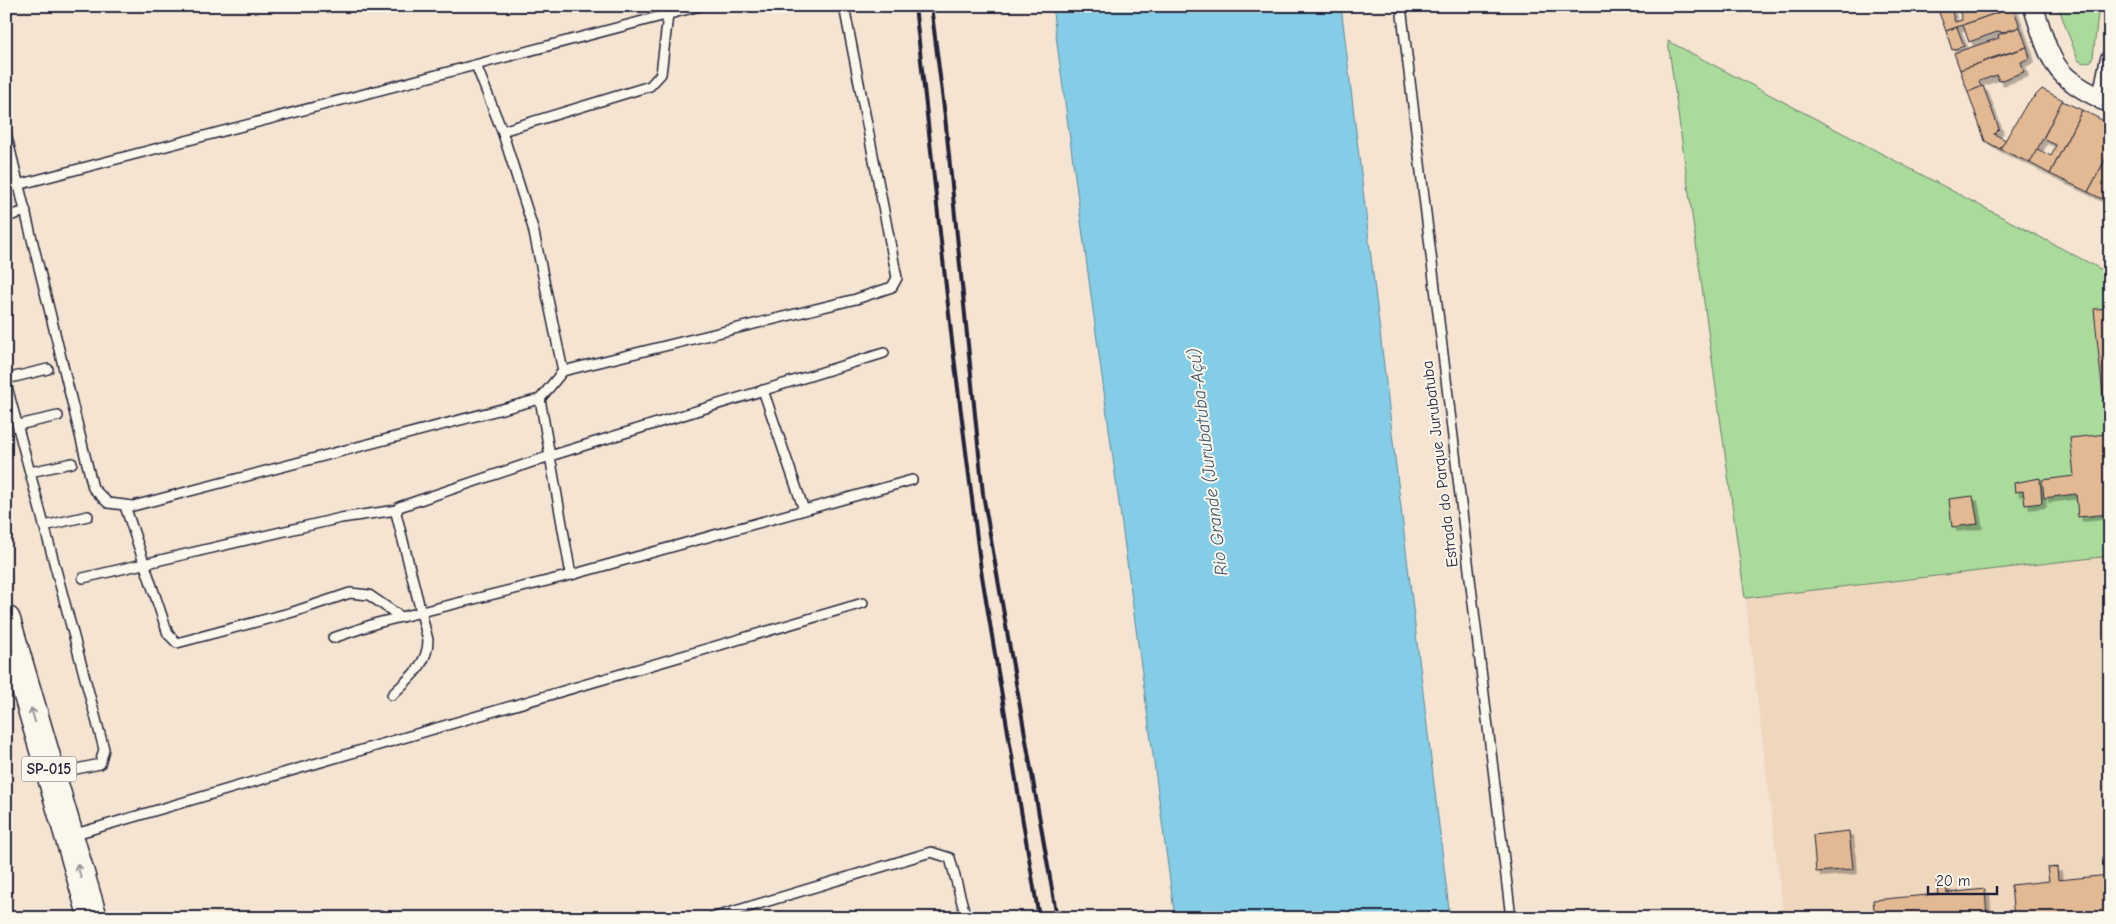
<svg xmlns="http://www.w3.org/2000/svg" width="2116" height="924" font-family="'Comic Neue',sans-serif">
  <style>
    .built { fill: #efd7be }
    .green { fill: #abdb9b; stroke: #667e6b }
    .water { fill: #85cde6; stroke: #5d89a2 }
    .building { fill: #e2b992; stroke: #22223b; filter: url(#shadow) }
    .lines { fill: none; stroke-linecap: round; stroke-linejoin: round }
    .service-casing { stroke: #22223b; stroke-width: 12 }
    .minor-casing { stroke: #22223b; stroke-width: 22 }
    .trunk-casing { stroke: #22223b; stroke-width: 31 }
    .service { stroke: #fbf7ec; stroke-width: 9 }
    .minor { stroke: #fbf7ec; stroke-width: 19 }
    .trunk { stroke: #fbf7ec; stroke-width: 28 }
    .rail { stroke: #22223b; stroke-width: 4 }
    .oneway { stroke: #99979c }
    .labels { text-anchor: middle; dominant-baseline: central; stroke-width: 4; stroke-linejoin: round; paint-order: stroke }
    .shield { fill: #fbf7ec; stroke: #636270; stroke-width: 1 }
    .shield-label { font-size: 15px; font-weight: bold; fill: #22223b }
    .street-label { font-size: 16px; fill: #22223b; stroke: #fbf7ec }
    .water-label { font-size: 18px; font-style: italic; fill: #40556e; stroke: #fbf7ec }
  </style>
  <defs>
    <filter id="shadow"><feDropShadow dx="4.5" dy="4.5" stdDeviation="0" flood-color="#0004"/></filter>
  </defs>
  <rect width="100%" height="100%" fill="#f4e4d1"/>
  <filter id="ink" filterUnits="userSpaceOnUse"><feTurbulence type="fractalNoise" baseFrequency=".02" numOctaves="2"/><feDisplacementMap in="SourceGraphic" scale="10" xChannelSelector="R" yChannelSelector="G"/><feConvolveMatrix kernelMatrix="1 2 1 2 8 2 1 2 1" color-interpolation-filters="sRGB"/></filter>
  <g filter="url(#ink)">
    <polygon class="built" points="2110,556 2110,918 1784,918 1745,598"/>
    <g class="green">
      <polygon points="2058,6 2099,6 2093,57 2090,62 2083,63 2078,60"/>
      <polygon points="1668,41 2110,274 2110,556 1745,598"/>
    </g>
    <polygon class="water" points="1052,6 1341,6 1450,918 1175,918"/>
    <g class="building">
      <polygon points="1950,6 1955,22 1962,20 1958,6 2013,7 1946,31 1938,10"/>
      <polygon points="2013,7 2020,27 2001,33 2000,31 1969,42 1963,25"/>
      <polygon points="1957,27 1964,46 1952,50 1946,31"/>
      <polygon points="2020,27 2027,47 1982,61 1983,62 1960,70 1954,53 1999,38 1998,35"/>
      <polygon points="2027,47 2030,58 2021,62 2024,72 1999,81 1997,75 1979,81 1981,87 1968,92 1960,70"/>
      <polygon points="1983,86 1999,129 1994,134 2006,140 2000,149 1985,141 1968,92"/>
      <polygon points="2042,89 2063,100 2030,163 2000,149 2026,105"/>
      <polygon points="2062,101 2082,110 2050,174 2030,163 2037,149 2051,156 2056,145 2043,139"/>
      <polygon points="2082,110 2110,124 2110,151 2088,192 2050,174"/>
      <polygon points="2110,151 2110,173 2105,180 2110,183 2108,202 2088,192"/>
      <polygon points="2110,308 2110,514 2078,517 2076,494 2044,498 2042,480 2074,476 2070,438 2107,434 2094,309"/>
      <polygon points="2040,478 2042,503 2025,505 2023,491 2015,492 2014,483"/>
      <polygon points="1973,496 1978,524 1952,527 1949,499"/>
      <polygon points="1849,831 1853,869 1816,872 1813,835"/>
      <polygon points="2057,867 2058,880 2110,875 2110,918 2014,918 2011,885 2049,881 2047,868"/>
      <polygon points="1945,879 1947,893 1985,889 1987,918 1875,918 1873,900 1938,894 1936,880"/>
    </g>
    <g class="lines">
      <defs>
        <g id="service">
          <polyline points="1401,6 1511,918"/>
          <polyline points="502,131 650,86 661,74 668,15"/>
          <polyline points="6,133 93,488 108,503 133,506 540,399 563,371 533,228 502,131 476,65"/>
          <polyline points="6,188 700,6"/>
          <polyline points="6,217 26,211"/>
          <polyline points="563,371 856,299 892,287 897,278 844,6"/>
          <polyline points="6,379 48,369"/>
          <polyline points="6,383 104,749 100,764 53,774"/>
          <polyline points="763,390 804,510"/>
          <polyline points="18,425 58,416"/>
          <polyline points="30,472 72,463"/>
          <polyline points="125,506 168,634 177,643 293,612 350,593 369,595 401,617"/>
          <polyline points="44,526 88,516"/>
          <polyline points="571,575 912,480"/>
          <polyline points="83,578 341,518 397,510"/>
          <polyline points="333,638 377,623 571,575 540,399"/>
          <path d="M392,695C409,678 428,665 428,640L396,513L399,507L550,456L884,353"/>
          <polyline points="72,835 863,603"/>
          <polyline points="712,918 931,852 950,858 966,918"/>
        </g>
        <g id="minor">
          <path d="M2033,6C2041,28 2047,58 2063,74C2076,87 2094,95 2110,103"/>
          <polyline points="2102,100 2110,60"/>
        </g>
        <polyline id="trunk" points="6,620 93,918"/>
      </defs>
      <use href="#service" class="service-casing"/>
      <use href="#minor" class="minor-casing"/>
      <use href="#trunk" class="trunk-casing"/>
      <use href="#service" class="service"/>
      <use href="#minor" class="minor"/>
      <use href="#trunk" class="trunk"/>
      <g class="rail">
        <polyline points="915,6 952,341 981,570 1039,918"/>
        <polyline points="931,6 945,116 983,494 1057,918"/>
      </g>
    </g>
    <defs><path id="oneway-shaft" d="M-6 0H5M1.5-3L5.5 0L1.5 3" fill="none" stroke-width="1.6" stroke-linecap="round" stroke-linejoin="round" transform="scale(1.25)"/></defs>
    <g class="oneway">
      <use href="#oneway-shaft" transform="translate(33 715) rotate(-106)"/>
      <use href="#oneway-shaft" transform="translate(79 871) rotate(-107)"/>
    </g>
  </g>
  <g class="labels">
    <rect class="shield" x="21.5" y="756.5" width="55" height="25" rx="4"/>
    <g class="shield-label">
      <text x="49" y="769">SP-015</text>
    </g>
    <g class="street-label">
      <text transform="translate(1440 464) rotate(-97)">Estrada do Parque Jurubatuba</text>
    </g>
    <g class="water-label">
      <text transform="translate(1208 462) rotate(-97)">Rio Grande (Jurubatuba-Açú)</text>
    </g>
  </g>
  <rect width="2116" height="924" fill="none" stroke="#fbf7ec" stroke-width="25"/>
  <rect x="12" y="12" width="2091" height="899" fill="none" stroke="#22223b" stroke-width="2" filter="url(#ink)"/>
  <path d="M1928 886v8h69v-8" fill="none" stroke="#22223b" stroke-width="2.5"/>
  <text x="1936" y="886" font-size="15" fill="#22223b" stroke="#fbf7ec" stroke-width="4" paint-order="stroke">20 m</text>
</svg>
